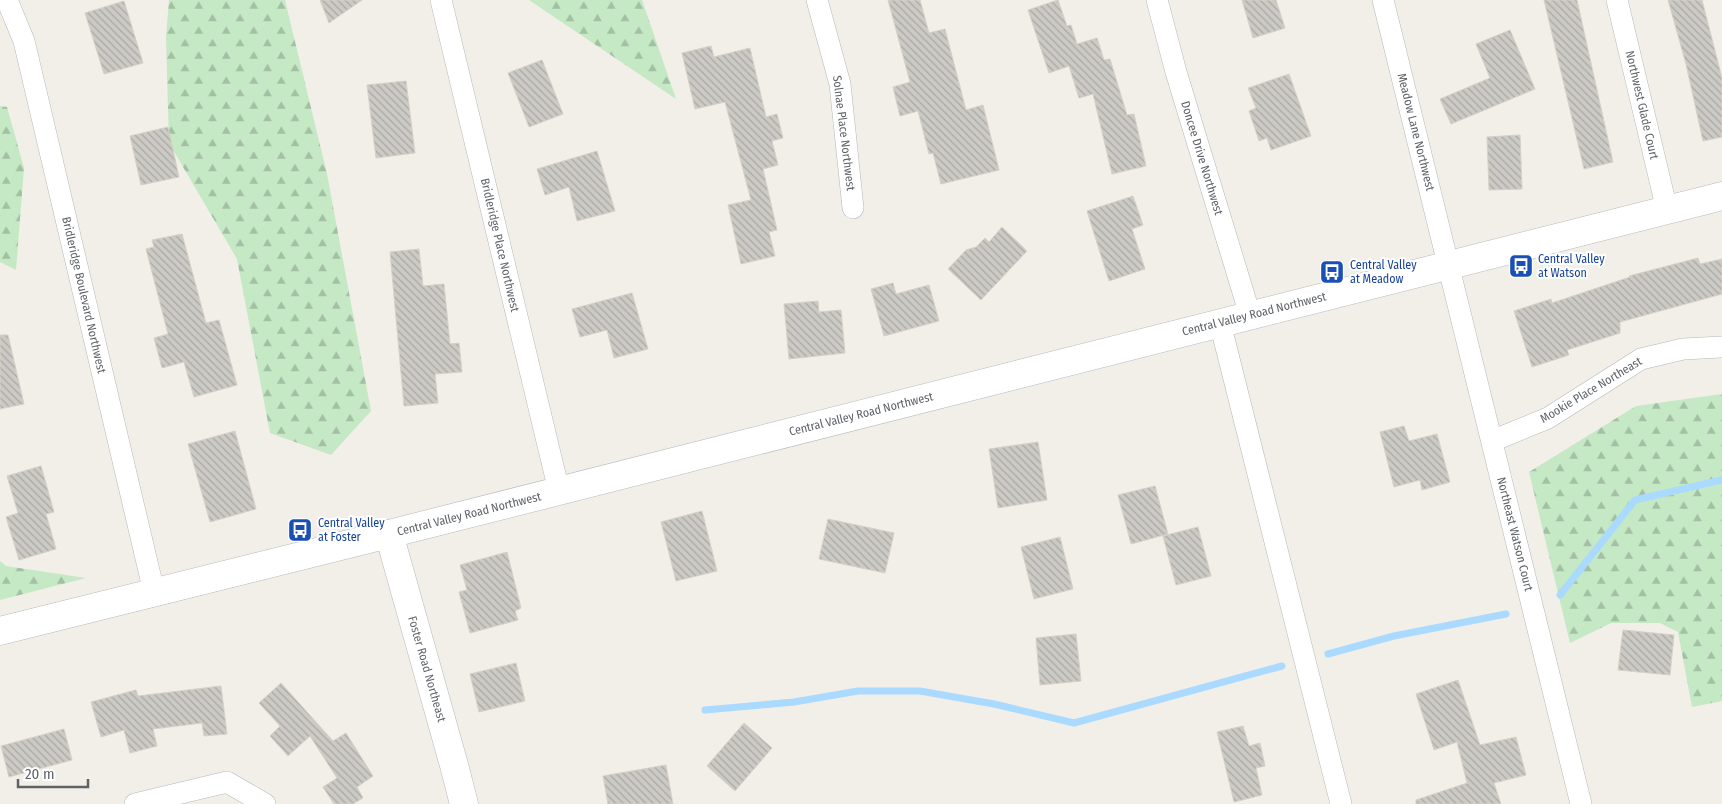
<svg xmlns="http://www.w3.org/2000/svg" width="1722" height="804" font-family="'Fira Sans Condensed',sans-serif">
  <style>
    .forest { fill: url(#forest-firs) }
    .lines { fill: none; stroke-linecap: round; stroke-linejoin: round }
    .stream { stroke: #aadaff; stroke-width: 7 }
    .building { fill: url(#building-back-hatch); stroke: #d6d1c6 }
    .street-casing { stroke: #b5b8bc; stroke-width: 22 }
    .secondary-casing { stroke: #b6babf; stroke-width: 29 }
    .street { stroke: #fff; stroke-width: 21 }
    .secondary { stroke: #fff; stroke-width: 28 }
    .labels { text-anchor: middle; dominant-baseline: central; stroke-width: 4; stroke-linejoin: round; paint-order: stroke }
    .street-label { font-size: 12px; fill: #5f6368; stroke: #fff }
    .transit-label { font-size: 12px; fill: #164399; stroke: #fff; text-anchor: start }
  </style>
  <defs>
    <pattern id="forest-firs" width="22" height="20" patternUnits="userSpaceOnUse" patternTransform="scale(1.25)"><rect width="22" height="20" fill="#c5e8c5"/><path d="M5 1l3.5 6h-7zM16 11l3.5 6h-7z" fill="#a3c0a4"/></pattern>
    <pattern id="building-back-hatch" width="6" height="6" patternUnits="userSpaceOnUse" patternTransform="scale(1.25)"><rect width="6" height="6" fill="#cccac5"/><path d="M-1 5l2 2M0 0l6 6M5-1l2 2" fill="none" stroke="#a9a8a4"/></pattern>
  </defs>
  <rect width="100%" height="100%" fill="#f1efe8"/>
  <g class="forest">
    <polygon points="169,0 285,0 327,174 371,411 331,455 270,433 237,259 169,143 166,37"/>
    <polygon points="529,0 642,0 676,99"/>
    <polygon points="0,106 7,107 24,168 16,270 0,262"/>
    <polygon points="1722,394 1722,701 1692,707 1678,632 1660,623 1611,623 1570,643 1529,472 1636,406"/>
    <polygon points="0,561 6,566 86,578 0,600"/>
  </g>
  <g class="lines">
    <g class="stream">
      <polyline points="1560,595 1635,500 1722,480"/>
      <polyline points="1328,654 1394,636 1506,614"/>
      <polyline points="705,710 794,702 858,691 920,691 994,704 1074,723 1282,666"/>
    </g>
  </g>
  <g class="building">
    <polygon points="320,0 362,0 329,23"/>
    <polygon points="888,0 920,0 929,33 945,29 966,110 983,105 999,170 941,184 933,153 929,154 918,111 900,116 893,87 910,82"/>
    <polygon points="1058,0 1067,26 1071,25 1077,44 1097,38 1104,60 1110,59 1127,115 1134,114 1146,166 1112,174 1093,94 1079,98 1069,66 1049,73 1028,10"/>
    <polygon points="1242,0 1276,0 1285,28 1253,38"/>
    <polygon points="1544,0 1577,0 1613,162 1584,169"/>
    <polygon points="1668,0 1702,0 1722,78 1722,137 1703,141 1686,64"/>
    <polygon points="124,1 143,63 104,74 85,13"/>
    <polygon points="1510,30 1535,89 1451,124 1440,99 1490,78 1476,44"/>
    <polygon points="711,46 714,57 750,48 766,117 777,114 783,138 772,141 778,165 763,169 777,230 769,232 775,256 741,264 728,205 751,200 725,102 695,109 682,53"/>
    <polygon points="542,60 563,114 529,127 508,73"/>
    <polygon points="1289,74 1311,136 1271,150 1267,138 1259,141 1249,111 1256,108 1248,88"/>
    <polygon points="406,81 415,153 376,158 367,85"/>
    <polygon points="168,127 179,177 141,185 130,136"/>
    <polygon points="1520,135 1522,189 1489,190 1487,137"/>
    <polygon points="597,151 615,211 577,221 569,187 545,195 537,169"/>
    <polygon points="1133,196 1143,225 1132,229 1145,269 1109,281 1087,211"/>
    <polygon points="1002,227 1027,251 981,300 948,269 966,250 976,247 985,238 989,242"/>
    <polygon points="182,234 206,323 219,320 237,385 194,397 184,362 162,368 154,338 168,334 146,249 154,247 152,240"/>
    <polygon points="419,249 423,286 444,284 450,344 459,343 462,372 435,374 438,403 404,406 390,252"/>
    <polygon points="1698,258 1700,264 1722,259 1722,294 1620,322 1620,333 1567,350 1569,355 1532,367 1514,311 1551,299 1552,303 1630,277 1629,276"/>
    <polygon points="893,283 896,294 929,285 939,321 884,336 871,289"/>
    <polygon points="632,293 648,349 614,358 607,330 580,337 572,309"/>
    <polygon points="818,301 819,312 841,310 845,353 789,359 784,304"/>
    <polygon points="0,335 8,335 24,404 0,409"/>
    <polygon points="1404,426 1409,441 1437,434 1450,482 1422,490 1420,480 1394,487 1380,432"/>
    <polygon points="235,431 256,509 210,522 188,444"/>
    <polygon points="1038,442 1047,500 998,508 989,449"/>
    <polygon points="41,466 54,512 46,514 56,549 19,560 6,517 18,513 7,476"/>
    <polygon points="1155,486 1168,534 1131,544 1118,495"/>
    <polygon points="702,511 717,571 676,581 661,522"/>
    <polygon points="828,519 894,533 885,573 819,559"/>
    <polygon points="1198,527 1211,576 1176,585 1163,536"/>
    <polygon points="1060,537 1073,589 1034,599 1021,547"/>
    <polygon points="507,552 521,608 515,611 518,620 470,633 459,592 467,590 460,565"/>
    <polygon points="1623,630 1674,635 1670,675 1618,670"/>
    <polygon points="1076,634 1081,681 1040,685 1036,638"/>
    <polygon points="516,663 525,701 479,712 470,674"/>
    <polygon points="1458,680 1480,745 1516,737 1526,775 1494,783 1501,804 1416,804 1416,800 1467,783 1457,742 1434,750 1416,694"/>
    <polygon points="281,683 333,741 346,733 373,776 357,787 363,798 353,804 334,804 323,787 337,778 310,736 288,756 270,736 280,726 259,703"/>
    <polygon points="221,686 227,734 204,736 202,723 153,729 157,746 130,753 124,730 101,737 91,702 136,690 138,696"/>
    <polygon points="744,723 772,748 735,791 707,766"/>
    <polygon points="1243,726 1249,746 1260,743 1265,766 1256,768 1262,795 1234,802 1217,732"/>
    <polygon points="64,729 72,760 9,777 1,746"/>
    <polygon points="666,765 673,804 608,804 603,776"/>
  </g>
  <g class="lines">
    <defs>
      <g id="street">
        <polyline points="7,0 24,41 154,592"/>
        <polyline points="441,0 559,491"/>
        <polyline points="817,0 840,84 853,208"/>
        <polyline points="1157,0 1176,72 1250,315"/>
        <polyline points="1383,0 1581,804"/>
        <polyline points="1617,0 1667,210"/>
        <polyline points="1220,323 1341,804"/>
        <polyline points="1492,441 1548,418 1641,359 1683,349 1722,347"/>
        <polyline points="135,804 227,782 265,804"/>
      </g>
      <g id="secondary">
        <polyline points="389,534 454,765 464,804"/>
        <polyline points="0,631 389,534 1722,196"/>
      </g>
    </defs>
    <use href="#street" class="street-casing"/>
    <use href="#secondary" class="secondary-casing"/>
    <use href="#street" class="street"/>
    <use href="#secondary" class="secondary"/>
  </g>
  <defs>
    <symbol id="bus-square" viewBox="-11 -11 22 22"><rect x="-9" y="-9" width="18" height="18" rx="4" fill="#1a4fb4" stroke="#fff"/><path d="M-5-6H5V4H4V6H2V4H-2V6H-4V4H-5ZM-3.5-4V0h7V-4ZM-3.5 1.2v1.5H-2V1.2ZM2 1.2v1.5H3.5V1.2Z" fill="#fff"/></symbol>
  </defs>
  <g fill-rule="evenodd">
    <use href="#bus-square" x="1507" y="252" width="28" height="28"/>
    <use href="#bus-square" x="1318" y="258" width="28" height="28"/>
    <use href="#bus-square" x="286" y="516" width="28" height="28"/>
  </g>
  <g class="labels">
    <g class="street-label">
      <text transform="translate(1642 105) rotate(77)">Northwest Glade Court</text>
      <text transform="translate(1416 132) rotate(76)">Meadow Lane Northwest</text>
      <text transform="translate(844 133) rotate(83)">Solnae Place Northwest</text>
      <text transform="translate(1202 158) rotate(73)">Doncee Drive Northwest</text>
      <text transform="translate(500 245) rotate(77)">Bridleridge Place Northwest</text>
      <text transform="translate(84 295) rotate(77)">Bridleridge Boulevard Northwest</text>
      <text transform="translate(1254 314) rotate(-14)">Central Valley Road Northwest</text>
      <text transform="translate(1591 390) rotate(-31)">Mookie Place Northeast</text>
      <text transform="translate(861 414) rotate(-14)">Central Valley Road Northwest</text>
      <text transform="translate(469 514) rotate(-14)">Central Valley Road Northwest</text>
      <text transform="translate(1515 534) rotate(76)">Northeast Watson Court</text>
      <text transform="translate(427 669) rotate(74)">Foster Road Northeast</text>
    </g>
    <g class="transit-label">
      <text x="1538" y="259">Central Valley<tspan x="1538" dy="14">at Watson</tspan></text>
      <text x="1350" y="265">Central Valley<tspan x="1350" dy="14">at Meadow</tspan></text>
      <text x="318" y="523">Central Valley<tspan x="318" dy="14">at Foster</tspan></text>
    </g>
  </g>
  <path d="M18 779v8h70v-8" fill="none" stroke="#5f6368" stroke-width="2.5"/>
  <text x="25" y="779" font-size="15" fill="#5f6368" stroke="#ffffff" stroke-width="4" paint-order="stroke">20 m</text>
</svg>
